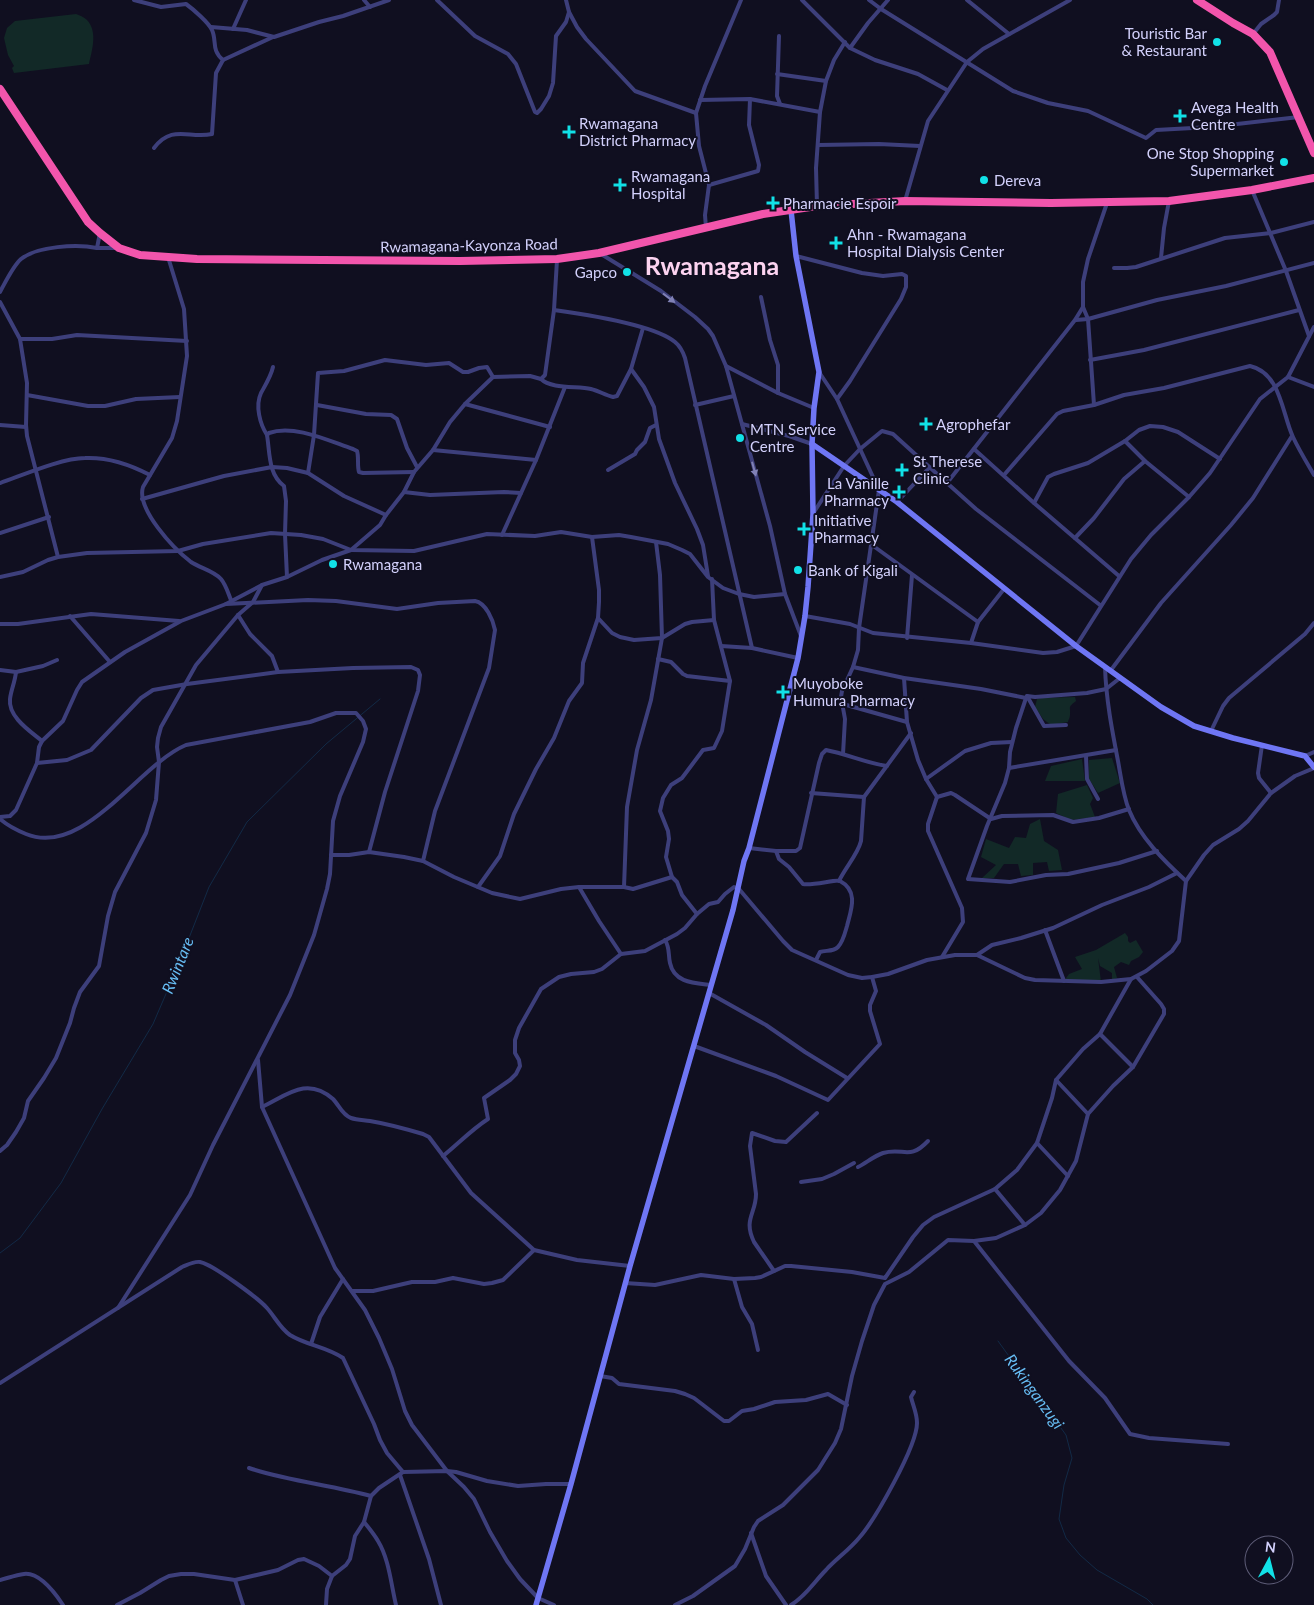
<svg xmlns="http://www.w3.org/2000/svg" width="1314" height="1605" font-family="Lato,sans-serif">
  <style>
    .green { fill: #122927 }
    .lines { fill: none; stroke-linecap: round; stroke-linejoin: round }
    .stream { stroke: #122a46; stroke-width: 1 }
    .street { stroke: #3d3f7b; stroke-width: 4 }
    .secondary { stroke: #6f76f4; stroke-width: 5.5 }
    .highway { stroke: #f255ac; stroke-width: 8 }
    .oneway { fill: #8081b5 }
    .poi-dot { fill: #11e1e7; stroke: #100f20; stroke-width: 2 }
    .labels { text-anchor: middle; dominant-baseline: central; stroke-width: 4; stroke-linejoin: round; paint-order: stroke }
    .poi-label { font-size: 15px; fill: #d3d1fc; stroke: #100f20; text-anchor: start }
    .street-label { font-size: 15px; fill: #d3d1fc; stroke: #100f20 }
    .water-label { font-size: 16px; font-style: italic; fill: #67bdf4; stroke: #100f20 }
    .town-label { font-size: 25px; font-weight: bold; fill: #fcd3f0; stroke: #100f20 }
  </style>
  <rect width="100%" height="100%" fill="#100f20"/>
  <g class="green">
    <path d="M76,14C79,15 84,17 87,20C98,32 92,50 89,64L14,73L12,68L14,66L8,55L4,38L7,28L15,21Z"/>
    <path d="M1075,697L1076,701C1067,708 1071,706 1070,715C1070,718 1068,720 1068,722L1051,725L1043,719L1035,707L1037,699L1042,698Z"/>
    <polygon points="1112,758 1120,783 1098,793 1089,779 1089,760"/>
    <polygon points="1082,759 1085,781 1045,781 1051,766"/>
    <polygon points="1087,785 1093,798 1090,804 1095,817 1071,820 1056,813 1058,794"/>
    <polygon points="1040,819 1044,841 1058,850 1062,870 1049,871 1047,862 1033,863 1033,875 1021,876 1018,864 1004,864 994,878 982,878 996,865 981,857 986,839 1009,848 1015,837 1026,838 1030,824"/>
    <polygon points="1125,933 1128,937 1128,941 1130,943 1136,940 1143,952 1139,957 1131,961 1129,965 1121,962 1114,967 1117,978 1112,980 1112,973 1100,966 1098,958 1101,982 1064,981 1069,974 1082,969 1075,957 1096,950"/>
  </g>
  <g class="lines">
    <g class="stream">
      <polyline points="0,1253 20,1238 61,1183 102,1109 153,1024 178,966 209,887 247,822 326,744 380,699"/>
      <polyline points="998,1341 1066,1435 1072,1458 1064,1485 1059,1519 1066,1538 1080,1555 1097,1570 1147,1599 1153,1605"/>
    </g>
    <g class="street">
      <path d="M134,0L161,7L186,4C193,9 209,23 212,30C217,41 211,50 223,60L216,73L212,134C189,139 172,124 154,148"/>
      <polyline points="364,0 370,7"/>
      <polyline points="437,0 475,36 508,54 516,64 535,112 537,113 541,109 549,96 553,83 556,36 566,22 569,12"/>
      <polyline points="566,0 569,12 577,27 586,39 635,91 696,113"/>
      <polyline points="802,0 850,48 875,60 918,74 947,90"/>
      <polyline points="869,0 881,9 1013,91 1048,103 1088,111 1146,138 1156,130 1211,127 1299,117"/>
      <polyline points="967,0 1009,34"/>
      <polyline points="211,27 247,30 274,37 319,22 343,16 389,0"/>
      <polyline points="233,29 246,0"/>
      <polyline points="1253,34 1261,24 1274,15 1277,12 1279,0"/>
      <polyline points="779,36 777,96 780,104"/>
      <polyline points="850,48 868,23 888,0"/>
      <polyline points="223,60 273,37"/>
      <polyline points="777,74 826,81"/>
      <polyline points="700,100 750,99 820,112"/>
      <polyline points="818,145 879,144 920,146"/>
      <polyline points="709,185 758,171 759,165 749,125 750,99"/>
      <polyline points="1252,190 1286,271 1309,336"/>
      <polyline points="905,201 928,121 967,62 983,49 1070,0"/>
      <polyline points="817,206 816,168 820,112 826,81 834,60 845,42"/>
      <polyline points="706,228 705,215 709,185 699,146 696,113 705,86 741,0"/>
      <polyline points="97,248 117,248"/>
      <polyline points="601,254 661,291 695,317 708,329 713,336 726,366 770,526 785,594 801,636"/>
      <polyline points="796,256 862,273 883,276 902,274 906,276 906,287 901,299 850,381 837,399"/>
      <path d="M168,257L184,309L187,356L177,421L172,438L143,487C136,509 174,549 191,562C200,568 214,571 221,579C226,585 228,593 231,600"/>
      <polyline points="1161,258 1164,228 1169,201"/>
      <polyline points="1114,268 1127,268 1136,267 1225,238 1271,233 1314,222"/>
      <path d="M0,292C5,283 13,266 21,259C37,246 77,244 97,248L100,233"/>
      <polyline points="761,297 770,340 778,365 778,393"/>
      <polyline points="0,302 20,339 27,383 26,425 27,436 58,557"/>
      <polyline points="1083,307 1088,319 1094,405"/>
      <path d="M554,310C583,314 653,324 675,342C680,346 683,352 685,358L752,648"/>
      <polyline points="1076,320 1088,319 1157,300 1226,286 1314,263"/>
      <polyline points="20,339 52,339 77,335 187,341"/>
      <polyline points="1090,360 1144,350 1299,310"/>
      <polyline points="726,366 778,393 814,408"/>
      <polyline points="631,369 644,387 654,407 659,439 675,483 697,529 703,545 708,576"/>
      <polyline points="819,372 837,399 879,490 859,628 858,650 853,667 904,678 981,689 1026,698 1027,696 1035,697 1087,693 1106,689 1120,678"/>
      <polyline points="1288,377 1314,387"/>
      <path d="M541,379C551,389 577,386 591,389C599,391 605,395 613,397L617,396L631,369L643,328"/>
      <polyline points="27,395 88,406 105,406 136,399 180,397"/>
      <polyline points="465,404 550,427"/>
      <polyline points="317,405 366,414 391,415 397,419 407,448 417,467"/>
      <polyline points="695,405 734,396"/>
      <polyline points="742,424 789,436 812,444"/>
      <polyline points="0,425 26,427"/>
      <path d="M267,435C260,424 255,406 261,393C266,384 271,376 273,367"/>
      <polyline points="1125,441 1145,461 1189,497"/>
      <polyline points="974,449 1034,503 1119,576"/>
      <polyline points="433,450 536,460"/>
      <polyline points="608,470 635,454 637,450 645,442 650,428 656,425"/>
      <polyline points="308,473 314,435 318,373 344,371 385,360 426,365 449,363 463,372 468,372 479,368 487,367 493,377"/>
      <path d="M1004,475L1057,414L1063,411L1094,405L1124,395L1164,388L1250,366C1281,373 1282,414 1293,437C1299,450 1307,463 1314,475"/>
      <path d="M0,483C23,475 62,458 85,458C107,457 131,465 150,475"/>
      <polyline points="947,483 976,509 1100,605"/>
      <polyline points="404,492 430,495 504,492 521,493"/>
      <polyline points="142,499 224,476 272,467 287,468 308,473 344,496 386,515"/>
      <polyline points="897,502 929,468"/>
      <polyline points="1034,503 1048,477 1054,474 1088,463 1125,441 1139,430 1150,426 1163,427 1178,432 1220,459"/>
      <polyline points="814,512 844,466 860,449 882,431 893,434 947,483 1075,320 1083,307 1083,282 1088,259 1107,203"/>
      <polyline points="0,533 49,517"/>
      <polyline points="502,535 536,460 565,387"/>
      <polyline points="1075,538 1094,518 1124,479 1145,461"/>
      <polyline points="872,545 978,622"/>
      <polyline points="0,577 23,572 48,560 58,557 87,553 178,551 203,544 271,533 301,535 323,539 351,550 414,551 487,534 535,536 561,532 592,537 619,535 631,537 668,544 682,550 690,554 708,577 723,588 739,594 754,597 785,594"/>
      <path d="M287,577L285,534L286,501L284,486C268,474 270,453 267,435L269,433C294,424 329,441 353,449L357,451C359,457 357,465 359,472L363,473L414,472"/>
      <path d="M226,604L308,600L336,601L397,609L438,603L475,601C486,603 493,620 495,630L489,668L435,811L423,861"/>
      <polyline points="238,615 250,634 272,656 278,672"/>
      <polyline points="70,616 110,662"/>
      <polyline points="805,616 850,624 873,633 971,643 1043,653 1057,652 1076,646 1131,559 1151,535 1189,497 1210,473 1260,399 1288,377 1314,327"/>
      <polyline points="598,618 612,633 620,637 634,640 662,638 685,624 692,622 714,620"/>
      <polyline points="0,624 18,624 91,614 179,621"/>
      <polyline points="907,638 912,575"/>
      <polyline points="971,643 978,622 1004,589"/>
      <polyline points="721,646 752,648 798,658"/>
      <polyline points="658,659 671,662 683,674 687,676 730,681"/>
      <path d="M1105,667C1106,699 1112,730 1118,761C1121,777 1123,795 1129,810C1140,837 1164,861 1186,881"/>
      <polyline points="0,670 16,672 43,666 57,660"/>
      <polyline points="1111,670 1161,603 1231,525 1253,498 1292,436"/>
      <path d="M16,672C15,682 11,690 10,699C8,717 30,731 42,741"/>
      <polyline points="904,678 907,722 918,760 926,779 937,797 951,793 955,795 991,819 1002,816 1053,815 1073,822 1099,818 1129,809"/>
      <polyline points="1027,696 1044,726 1066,725"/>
      <polyline points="1026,698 1016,728 1010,752 1009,768 1005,783 987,826 968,879 1010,882 1046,875 1068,874 1119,863 1157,851"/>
      <polyline points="843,704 907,722"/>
      <polyline points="1211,731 1223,706 1229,698 1305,634 1314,623"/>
      <polyline points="1262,745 1258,773 1259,778 1271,793"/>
      <polyline points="843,754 845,719 841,697 842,691 853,667"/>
      <polyline points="1086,756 1087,779 1098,799"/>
      <polyline points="1305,756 1314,752"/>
      <polyline points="37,763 67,760 91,750 141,698 153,690 187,684 278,672 353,668 411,667 418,670 420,675 418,691 385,792 369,852"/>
      <polyline points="1009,768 1116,750"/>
      <polyline points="926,779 965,751 991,743 1012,742"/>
      <polyline points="811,793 864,797"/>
      <polyline points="937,797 928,824 928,831 962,908 963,922 942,957"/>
      <polyline points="0,817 10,816 16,810 37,763 39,747 42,741 63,721 77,690 82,682 125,652 181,621 226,604 262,585 287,577 322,560 351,550 380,525 386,515 404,492 414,472 433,450 450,422 465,404 493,377 530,376 541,379 545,375 554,310 557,260"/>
      <path d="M0,819C8,826 16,830 26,834C84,858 138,765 186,745L310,722L336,713H356L363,721L366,729L363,742L340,796L333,821L330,874L327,889L314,935L290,995L213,1145L190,1195L118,1308"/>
      <path d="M749,848L776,851H796L800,848L819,763L822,754L826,750C847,754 866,763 887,766"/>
      <path d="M776,851L779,859L789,867L803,884C812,886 837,879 840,881C859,891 851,910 847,926C845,933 843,942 838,947C833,952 826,950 820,952L816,960"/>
      <polyline points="331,855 349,855 369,852 404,857 423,861 454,877 492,893 520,899 561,889 579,887 624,887 633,889 672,877"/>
      <path d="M839,881C845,868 858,854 861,841L864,797L911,733"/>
      <polyline points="478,887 500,856 514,814 536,769 554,738 569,701 582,683 583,663 598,618 599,602 599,590 592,537"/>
      <polyline points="579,887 599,921 621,954"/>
      <polyline points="624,887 627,807 637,750 651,700 662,638 660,575 656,542"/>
      <polyline points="697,914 682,895 677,882 672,877 666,857 669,839 668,831 660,811 663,798 671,785 682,778 703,750 714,748 722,731 730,681 714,620 712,579"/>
      <polyline points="1045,930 1064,981"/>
      <path d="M665,940C670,948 668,954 670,963C674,983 695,983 711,985"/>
      <polyline points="977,955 992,945 1021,938 1053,928 1102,905 1149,887 1177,873"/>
      <polyline points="709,993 766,1025 805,1052 847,1078"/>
      <polyline points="1100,1034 1133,1067"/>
      <polyline points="694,1046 776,1076 828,1100 880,1044 870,1011 870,1005 876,991 872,977"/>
      <polyline points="258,1060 262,1107 335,1268 365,1310 379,1338 392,1369 405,1411 412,1425 447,1471 464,1487 474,1499 490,1532 507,1561 520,1579 538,1598 554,1605"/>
      <polyline points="1056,1080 1088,1114"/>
      <path d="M262,1107C287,1095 307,1076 333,1099C339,1105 342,1115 351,1118C357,1120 364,1120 370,1121C388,1124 406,1129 423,1134L429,1137L471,1193L534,1250L577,1260L630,1266"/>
      <polyline points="1037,1143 1068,1176"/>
      <polyline points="0,1151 7,1145 16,1132 24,1118 28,1101 44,1078 56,1058 70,1023 74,1008 80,992 99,966 108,916 115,892 146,833 156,800 159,762 157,747 158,738 161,727 196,665 238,615 253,602 262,585"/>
      <path d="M443,1156C458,1144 471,1130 488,1119L484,1098L510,1080L516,1074L520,1066L519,1060L515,1053V1040L519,1028L541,989L559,977L571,974L594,972L602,969L621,954L645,951L677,934L685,928L697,914L709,904L718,902L725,894L734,887L739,889L783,941L792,950L848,975L862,978L872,977L888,974L927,960L955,955H977L1025,978L1035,980L1101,982L1131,979L1146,971L1172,951L1179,941L1186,881L1204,855L1213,845L1239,829L1248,821L1271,793L1295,776L1314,768"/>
      <path d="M858,1167C866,1163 874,1156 883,1153C904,1147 909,1161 928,1141"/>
      <polyline points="801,1182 822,1179 834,1174 854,1163"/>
      <polyline points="995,1189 1025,1225"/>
      <polyline points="974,1241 1069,1361 1105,1398 1130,1434 1149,1438 1228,1444"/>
      <path d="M774,1271L754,1242C743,1219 756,1214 756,1194L750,1146L752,1133L775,1141L786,1142L817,1113"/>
      <polyline points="734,1279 742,1307 752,1324 758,1350"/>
      <polyline points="625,1283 655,1285 701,1275 734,1279 755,1278 761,1277 785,1266 791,1266 852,1272 885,1278 913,1237 923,1225 934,1217 995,1189 1017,1170 1037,1143 1052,1098 1056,1080 1083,1049 1100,1034 1131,979"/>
      <polyline points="352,1291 373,1291 412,1282 435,1282 453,1278 484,1284 492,1283 503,1280 534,1250"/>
      <polyline points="311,1344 320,1317 343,1279"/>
      <polyline points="600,1376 612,1378 619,1384 675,1391 685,1394 694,1398 724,1421 729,1421 742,1411 754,1409 775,1402 806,1400 828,1394 847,1405"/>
      <path d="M0,1383L182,1267C187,1265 194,1261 200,1262C212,1264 258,1298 267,1308C275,1317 280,1328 290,1335C306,1345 327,1347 343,1358L374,1424L380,1440L387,1453L403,1472"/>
      <path d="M249,1468C289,1481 331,1485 371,1496"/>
      <polyline points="400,1475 429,1559 441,1605"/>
      <path d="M364,1522C369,1528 374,1534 378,1541C389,1559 391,1584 396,1605"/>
      <polyline points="751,1533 766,1576 786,1605"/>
      <path d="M0,1580C8,1578 16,1575 24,1574C40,1572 55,1593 63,1605"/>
      <polyline points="235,1580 243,1605"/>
      <polyline points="117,1605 140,1593 161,1580 169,1576 181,1574 194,1574 235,1580 278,1570 298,1560 304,1559 319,1566 332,1576"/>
      <polyline points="326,1605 327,1589 332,1576 346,1565 350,1559 355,1536 364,1522 371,1496 379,1488 403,1472 447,1471 456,1472 487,1481 518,1486 546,1484 571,1484"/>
      <polyline points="675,1605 693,1596 735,1566 745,1549 754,1527 758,1521 783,1505 818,1470 835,1443 841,1429 852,1376 862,1341 874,1305 885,1284 909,1272 948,1240 974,1241 996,1238 1025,1225 1041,1213 1060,1190 1076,1161 1088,1114 1113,1086 1133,1067 1164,1014 1164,1009 1161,1004 1137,977"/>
      <path d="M791,1605C806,1596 814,1582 826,1570C836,1559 849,1550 859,1538C875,1520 917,1446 917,1423C917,1413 913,1406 911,1397L914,1392"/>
    </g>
    <g class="secondary">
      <polyline points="812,444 897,502 1076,646 1161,707 1194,726 1233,738 1305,756 1314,767"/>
      <polyline points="536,1605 571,1484 630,1266 733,910 744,861 749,848 798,658 805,616 808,587 813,514 812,444 814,408 819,372 796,256 791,210"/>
    </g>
    <g class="highway">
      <polyline points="1197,0 1233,23 1253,34 1270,52 1314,153"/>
      <polyline points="0,89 88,222 100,233 119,248 140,255 197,259 460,261 557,259 599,253 763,214 817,206 905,201 1051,203 1169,201 1252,190 1314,178"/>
    </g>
  </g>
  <defs><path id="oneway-solid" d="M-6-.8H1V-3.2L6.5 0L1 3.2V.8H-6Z" transform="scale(1.25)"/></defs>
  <g class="oneway">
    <use href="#oneway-solid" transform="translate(669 298) rotate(37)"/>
    <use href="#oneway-solid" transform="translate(754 469) rotate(75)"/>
  </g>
  <g class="poi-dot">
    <circle cx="1217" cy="42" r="5"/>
    <path d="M1177.5 108.5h5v5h5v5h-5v5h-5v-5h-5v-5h5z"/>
    <path d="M566.5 124.5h5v5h5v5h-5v5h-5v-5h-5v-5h5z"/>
    <circle cx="1284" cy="162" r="5"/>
    <circle cx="984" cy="180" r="5"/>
    <path d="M617.5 177.5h5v5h5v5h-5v5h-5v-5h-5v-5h5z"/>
    <path d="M770.5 195.5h5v5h5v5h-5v5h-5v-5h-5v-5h5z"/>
    <path d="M833.5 235.5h5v5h5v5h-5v5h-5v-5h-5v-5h5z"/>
    <circle cx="627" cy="272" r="5"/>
    <path d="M923.5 416.5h5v5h5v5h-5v5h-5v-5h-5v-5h5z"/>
    <circle cx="740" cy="438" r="5"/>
    <path d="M899.5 462.5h5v5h5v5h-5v5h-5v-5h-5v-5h5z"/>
    <path d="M896.5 484.5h5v5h5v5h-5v5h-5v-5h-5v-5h5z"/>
    <path d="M801.5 521.5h5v5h5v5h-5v5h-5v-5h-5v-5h5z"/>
    <circle cx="333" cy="564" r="5"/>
    <circle cx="798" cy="570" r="5"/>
    <path d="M780.5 684.5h5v5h5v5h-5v5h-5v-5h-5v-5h5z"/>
  </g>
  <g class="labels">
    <g class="poi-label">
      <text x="1207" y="33" text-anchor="end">Touristic Bar<tspan x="1207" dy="17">&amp; Restaurant</tspan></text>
      <text x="1191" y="107">Avega Health<tspan x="1191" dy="17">Centre</tspan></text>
      <text x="579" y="123">Rwamagana<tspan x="579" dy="17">District Pharmacy</tspan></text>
      <text x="1274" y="153" text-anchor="end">One Stop Shopping<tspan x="1274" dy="17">Supermarket</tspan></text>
      <text x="631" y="176">Rwamagana<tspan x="631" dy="17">Hospital</tspan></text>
      <text x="994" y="180">Dereva</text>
      <text x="783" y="203">Pharmacie Espoir</text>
      <text x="847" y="234">Ahn - Rwamagana<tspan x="847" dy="17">Hospital Dialysis Center</tspan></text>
      <text x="617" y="272" text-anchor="end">Gapco</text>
      <text x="936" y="424">Agrophefar</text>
      <text x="750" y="429">MTN Service<tspan x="750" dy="17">Centre</tspan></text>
      <text x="913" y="461">St Therese<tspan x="913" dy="17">Clinic</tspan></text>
      <text x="889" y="483" text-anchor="end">La Vanille<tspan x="889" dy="17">Pharmacy</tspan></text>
      <text x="814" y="520">Initiative<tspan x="814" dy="17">Pharmacy</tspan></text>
      <text x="343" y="564">Rwamagana</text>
      <text x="808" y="570">Bank of Kigali</text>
      <text x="793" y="683">Muyoboke<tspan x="793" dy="17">Humura Pharmacy</tspan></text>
    </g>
    <g class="street-label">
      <text transform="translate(469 245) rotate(-1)">Rwamagana-Kayonza Road</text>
    </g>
    <g class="water-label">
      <text transform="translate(177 965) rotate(-68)">Rwintare</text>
      <text transform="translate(1035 1391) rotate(54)">Rukinganzugi</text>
    </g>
    <g class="town-label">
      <text x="712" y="265">Rwamagana</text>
    </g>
  </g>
  <g transform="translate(1269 1560) rotate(7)"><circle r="24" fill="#100f20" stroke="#5e5d78"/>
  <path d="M0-4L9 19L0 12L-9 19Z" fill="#11e1e7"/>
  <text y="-8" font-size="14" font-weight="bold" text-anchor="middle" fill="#d3d1fc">N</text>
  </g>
</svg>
